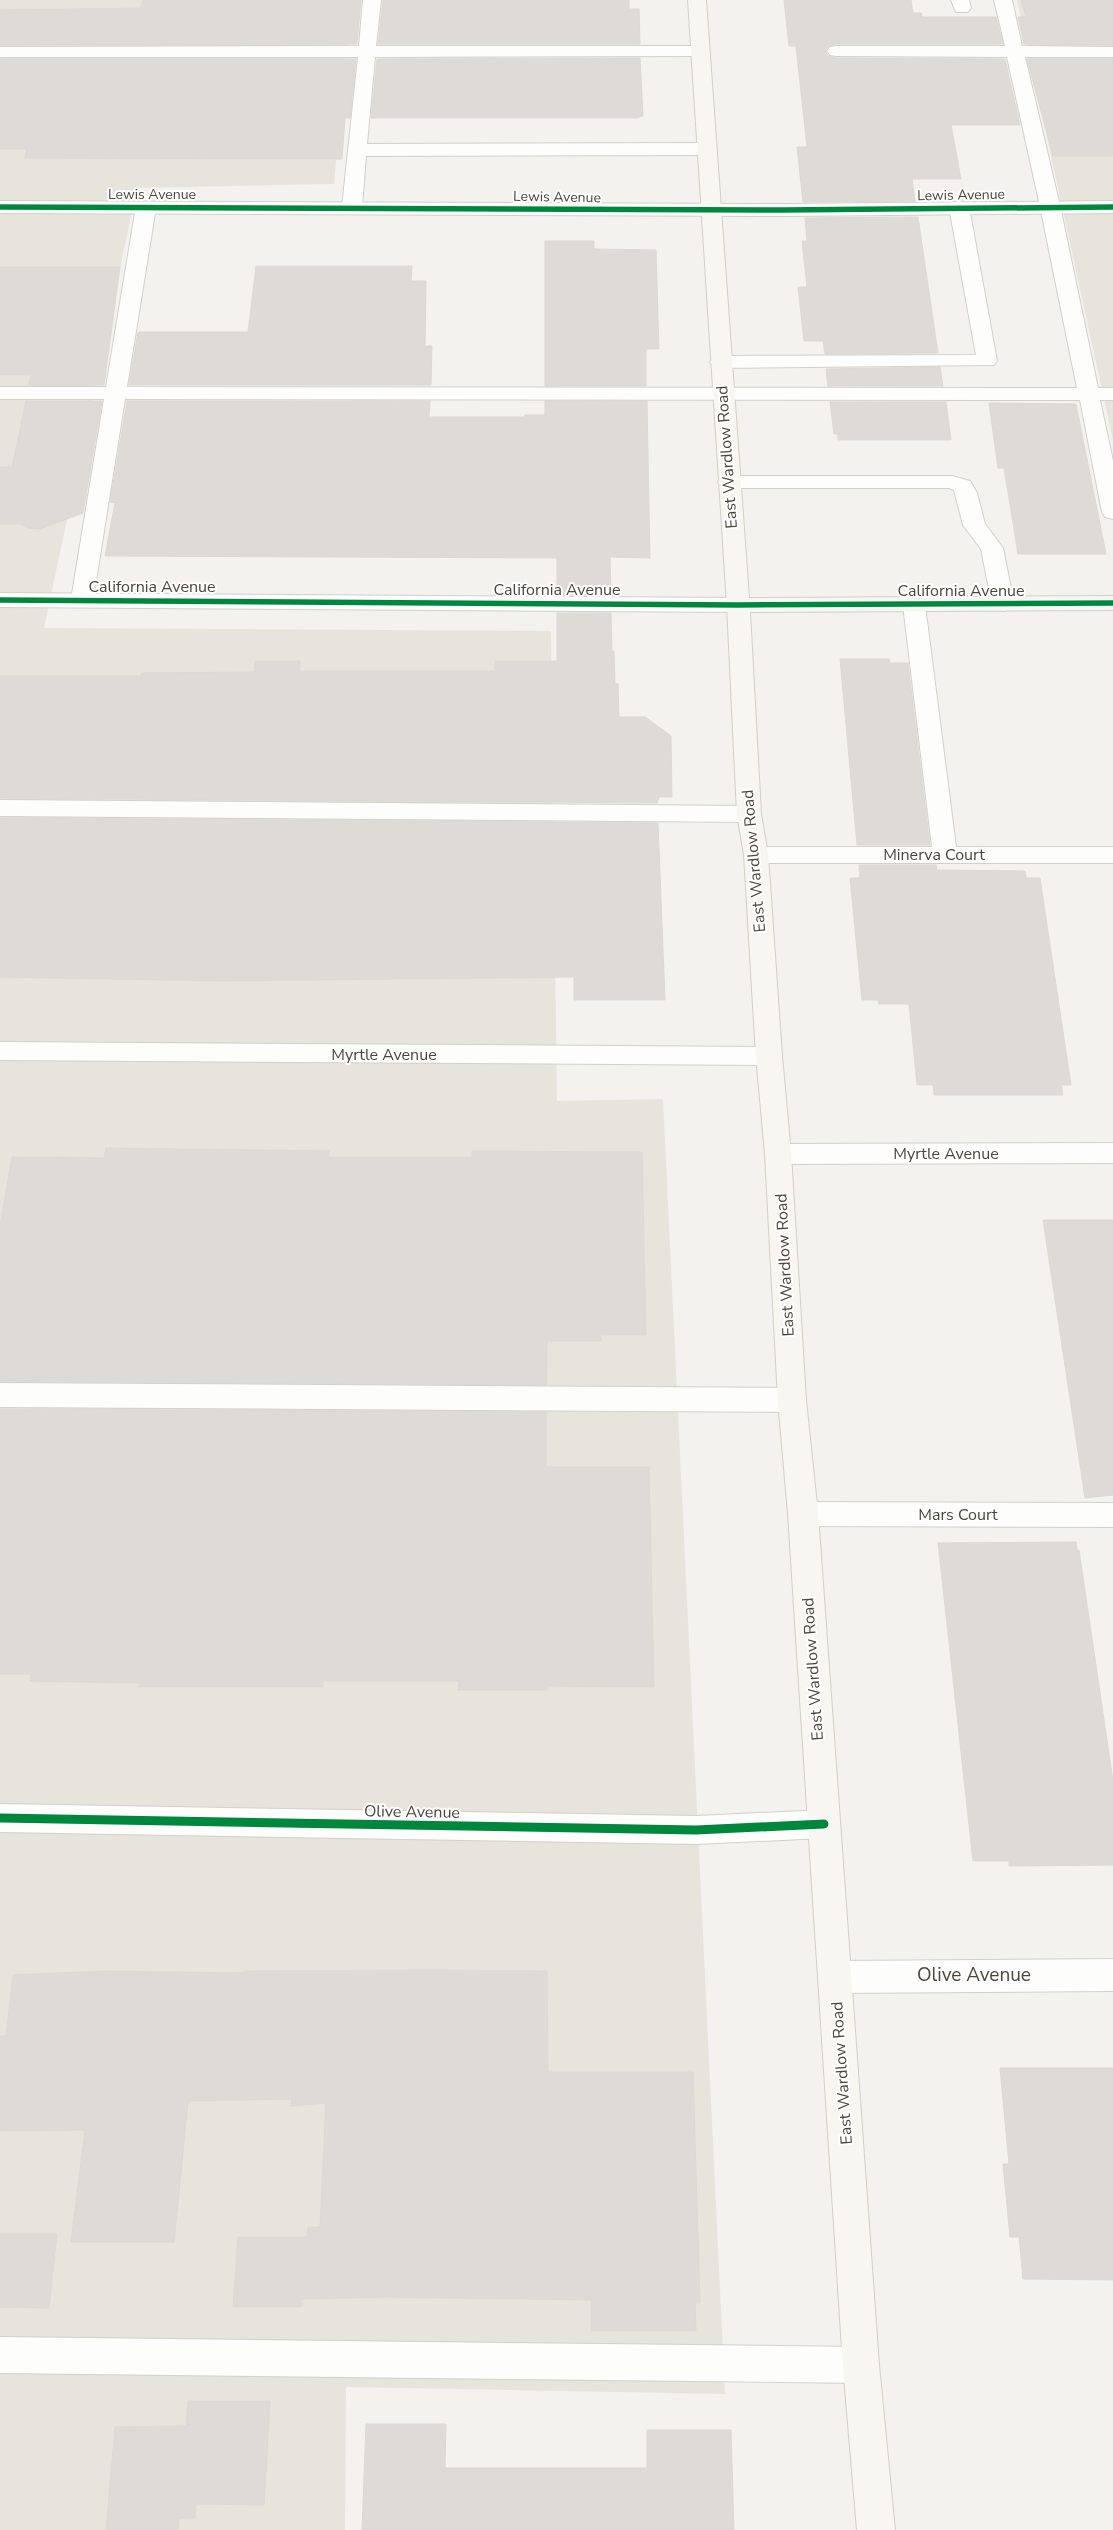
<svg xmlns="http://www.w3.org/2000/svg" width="1113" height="2530" font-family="'Nunito Sans',sans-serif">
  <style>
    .residential { fill: #e7e4dc }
    .building { fill: #dedbd6; stroke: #dcd9d4 }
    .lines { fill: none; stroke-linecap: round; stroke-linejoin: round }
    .lane-casing { stroke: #d2d0cb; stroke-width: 2 }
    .street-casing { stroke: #d2d0cb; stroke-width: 2 }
    .secondary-casing { stroke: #d3cfc5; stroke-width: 2 }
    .lane { fill: #fdfdfc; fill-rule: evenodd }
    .street { fill: #fdfdfc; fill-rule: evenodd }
    .secondary { fill: #f7f6f1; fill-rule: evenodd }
    .cycleway-far1-casing { stroke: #fff; stroke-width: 8 }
    .cycleway-casing { stroke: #fff; stroke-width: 12 }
    .cycleway-far1 { stroke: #00873e; stroke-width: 5.5 }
    .cycleway { stroke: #00873e; stroke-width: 9 }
    .labels { text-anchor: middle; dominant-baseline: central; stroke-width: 4; stroke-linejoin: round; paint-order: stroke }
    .far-street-label { font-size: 14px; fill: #4b4439; stroke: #fff }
    .street-label { font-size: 16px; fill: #4b4439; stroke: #fff }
    .near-street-label { font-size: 19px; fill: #4b4439; stroke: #fff }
  </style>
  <rect width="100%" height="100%" fill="#f4f2ee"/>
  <g class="residential">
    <polygon points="0,0 351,0 334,184 137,188 44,628 551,631 557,1101 663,1099 725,2394 346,2387 345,2530 0,2530"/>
    <polygon points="1017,0 1113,0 1113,440"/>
  </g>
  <g class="building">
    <polygon points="143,0 361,0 357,44 0,45 0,10 141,8"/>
    <polygon points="383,0 629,0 629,9 639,9 640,44 378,44"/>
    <polygon points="784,0 911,0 913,13 921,13 922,17 996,17 1003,44 836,44 828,46 825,51 828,56 836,58 1005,59 1020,125 951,125 961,179 912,179 915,201 803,202 797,147 807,147 796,46 789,46"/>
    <polygon points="1021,0 1113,0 1113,45 1024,44 1018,17 1026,17"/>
    <polygon points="640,58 643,116 637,118 371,118 377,59"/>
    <polygon points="0,59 356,59 350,118 345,118 342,159 25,158 27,149 0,149"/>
    <polygon points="1027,59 1113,59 1113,156 1053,156"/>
    <polygon points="918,217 938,353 825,354 823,341 804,341 798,287 807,287 802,241 807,241 805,218"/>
    <polygon points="545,241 594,241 594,249 656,250 659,349 646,349 646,386 545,386"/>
    <polygon points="256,266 412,266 411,281 426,281 425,346 432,346 431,385 129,385 138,332 248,332"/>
    <polygon points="0,267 120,267 104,385 29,385 31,375 0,375"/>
    <polygon points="940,367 943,386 828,386 826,369"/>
    <polygon points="26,401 102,401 83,513 40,529 28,528 20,524 0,524 0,467 12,467"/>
    <polygon points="127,401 430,401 429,417 524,417 525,415 545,415 545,401 647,401 650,558 610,557 611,595 557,595 557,558 105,556 115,502 110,503"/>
    <polygon points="830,402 946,402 951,440 838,440 838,434 834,434"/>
    <polygon points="989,403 1076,404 1106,554 1018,554 1004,468 998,468"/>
    <polygon points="557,613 611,613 612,651 614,651 615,684 618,684 619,717 645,717 671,736 672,797 659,797 657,803 0,798 0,676 141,676 141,673 254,672 255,661 300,661 299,671 495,671 495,661 557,661"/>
    <polygon points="840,659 889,659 890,663 908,663 930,845 857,845"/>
    <polygon points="0,818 658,823 665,1000 574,1000 574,977 222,981 0,977"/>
    <polygon points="859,865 936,865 937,870 1025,871 1026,878 1040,878 1071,1085 1061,1085 1063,1095 934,1095 933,1085 917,1085 909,1004 879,1004 878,1000 862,1000 850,878 860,878"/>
    <polygon points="106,1148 329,1151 329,1157 472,1157 472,1151 642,1152 646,1335 601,1335 601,1341 547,1341 546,1385 0,1381 0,1225 12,1157 104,1158"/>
    <polygon points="1043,1220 1113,1220 1113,1495 1085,1498"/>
    <polygon points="0,1409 546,1412 546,1467 649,1467 654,1687 548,1686 548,1690 458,1690 459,1681 323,1681 323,1687 139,1687 140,1683 30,1681 31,1674 0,1674"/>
    <polygon points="1076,1542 1077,1550 1079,1550 1113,1781 1113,1865 1009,1866 1009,1861 973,1861 938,1543"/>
    <polygon points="431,1970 547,1971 548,2072 693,2072 700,2303 695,2303 696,2331 591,2331 591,2300 385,2297 301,2299 301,2307 233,2307 238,2237 307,2237 308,2227 320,2227 326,2103 291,2106 292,2099 188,2101 174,2242 71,2242 85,2130 0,2131 0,2036 6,2036 13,1975 104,1971 244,1973 244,1971"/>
    <polygon points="1000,2068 1113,2068 1113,2280 1023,2279 1019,2237 1010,2237 1003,2164 1009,2164"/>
    <polygon points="0,2234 57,2234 49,2308 0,2307"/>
    <polygon points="188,2401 270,2401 264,2505 196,2504 195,2518 179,2518 178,2530 106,2530 115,2427 186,2426"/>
    <polygon points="366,2424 446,2424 445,2468 647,2468 647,2430 731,2430 734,2530 362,2530"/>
  </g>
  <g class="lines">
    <defs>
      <g id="lane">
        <polygon points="363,0 381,0 376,46 700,46 706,47 709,51 706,55 700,56 375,57 367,144 706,143 713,145 715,149 713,153 706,155 366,156 362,207 359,211 345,211 342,207 358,57 0,57 0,47 359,46"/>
        <polygon points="951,0 969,0 971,8 968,12 956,12"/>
        <polygon points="994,0 1012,0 1022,46 1113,47 1113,57 1025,57 1060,206 1098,388 1113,388 1113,400 1100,400 1113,461 1113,519 1105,517 1102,512 1080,400 125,399 93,600 90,605 82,607 74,605 71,600 104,399 0,399 0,387 106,387 136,207 139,203 153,203 156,207 127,387 1077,388 1040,206 1007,57 836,56 830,55 827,51 830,47 836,46 1005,46"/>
        <polygon points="959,201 966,203 969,207 997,361 994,365 720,368 713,366 710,362 713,358 720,356 976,355 949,207 952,203"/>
        <polygon points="729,476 952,476 970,481 977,493 985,524 1003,548 1014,604 1011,609 1003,611 995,609 992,604 981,549 963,525 954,490 949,488 729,488 721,487 718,482 721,477"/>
        <polygon points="914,598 922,600 925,605 956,847 1113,847 1113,863 756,863 747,861 744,855 747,849 756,847 932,847 903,605 906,600"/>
        <polygon points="0,800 749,806 757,808 761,814 757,820 749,822 0,816"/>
        <polygon points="0,1383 792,1388 802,1392 806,1400 802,1408 792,1412 0,1407"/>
        <polygon points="803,1502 1113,1503 1113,1527 803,1526 793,1523 788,1514 793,1505"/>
        <polygon points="0,2337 861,2347 874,2352 879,2365 874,2378 861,2383 0,2373"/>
      </g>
      <g id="street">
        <polygon points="0,201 784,204 1113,201 1113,213 784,216 0,213"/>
        <polygon points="0,593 738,598 746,600 749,605 746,610 738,612 0,607"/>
        <polygon points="0,1042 769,1047 778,1049 782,1056 778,1063 769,1065 0,1060"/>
        <polygon points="1113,1143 1113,1163 778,1164 769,1161 765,1154 769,1147 778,1144"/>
        <polygon points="0,1804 696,1816 824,1810 835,1814 840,1824 835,1834 824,1838 696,1844 0,1832"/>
        <polygon points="1113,1959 1113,1991 835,1993 823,1988 818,1977 823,1966 835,1961"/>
      </g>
      <polygon id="secondary" points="688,0 706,0 749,598 1113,596 1113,610 750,612 761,814 768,855 782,1056 791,1154 806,1400 818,1514 879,2365 895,2530 857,2530 843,2365 788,1514 778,1400 765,1154 756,1056 744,855 737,814 727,605"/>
    </defs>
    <use href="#lane" class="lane-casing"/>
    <use href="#street" class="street-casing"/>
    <use href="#secondary" class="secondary-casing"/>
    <use href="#lane" class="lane"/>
    <use href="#street" class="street"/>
    <use href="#secondary" class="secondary"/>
    <defs>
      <g id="cycleway-far1">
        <polyline points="0,207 784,210 1113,207"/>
        <polyline points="0,600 738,605 1113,603"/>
      </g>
      <polyline id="cycleway" points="0,1818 696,1830 824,1824"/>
    </defs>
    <use href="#cycleway-far1" class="cycleway-far1-casing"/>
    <use href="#cycleway" class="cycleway-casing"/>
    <use href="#cycleway-far1" class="cycleway-far1"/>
    <use href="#cycleway" class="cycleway"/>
  </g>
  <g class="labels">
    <g class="far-street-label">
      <text x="152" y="194">Lewis Avenue</text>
      <text transform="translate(961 195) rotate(-1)">Lewis Avenue</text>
      <text transform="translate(557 197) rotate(1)">Lewis Avenue</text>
    </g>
    <g class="street-label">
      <text transform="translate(727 457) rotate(-94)">East Wardlow Road</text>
      <text x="152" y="587">California Avenue</text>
      <text x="557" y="590">California Avenue</text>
      <text x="961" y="591">California Avenue</text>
      <text x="934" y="855">Minerva Court</text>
      <text transform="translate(754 861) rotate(-95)">East Wardlow Road</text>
      <text x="384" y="1055">Myrtle Avenue</text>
      <text x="946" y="1154">Myrtle Avenue</text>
      <text transform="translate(785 1265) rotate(-93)">East Wardlow Road</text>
      <text x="958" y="1515">Mars Court</text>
      <text transform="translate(813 1669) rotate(-94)">East Wardlow Road</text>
      <text transform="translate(412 1812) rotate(1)">Olive Avenue</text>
      <text transform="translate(842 2073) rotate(-94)">East Wardlow Road</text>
    </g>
    <g class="near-street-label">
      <text x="974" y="1975">Olive Avenue</text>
    </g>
  </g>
</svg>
